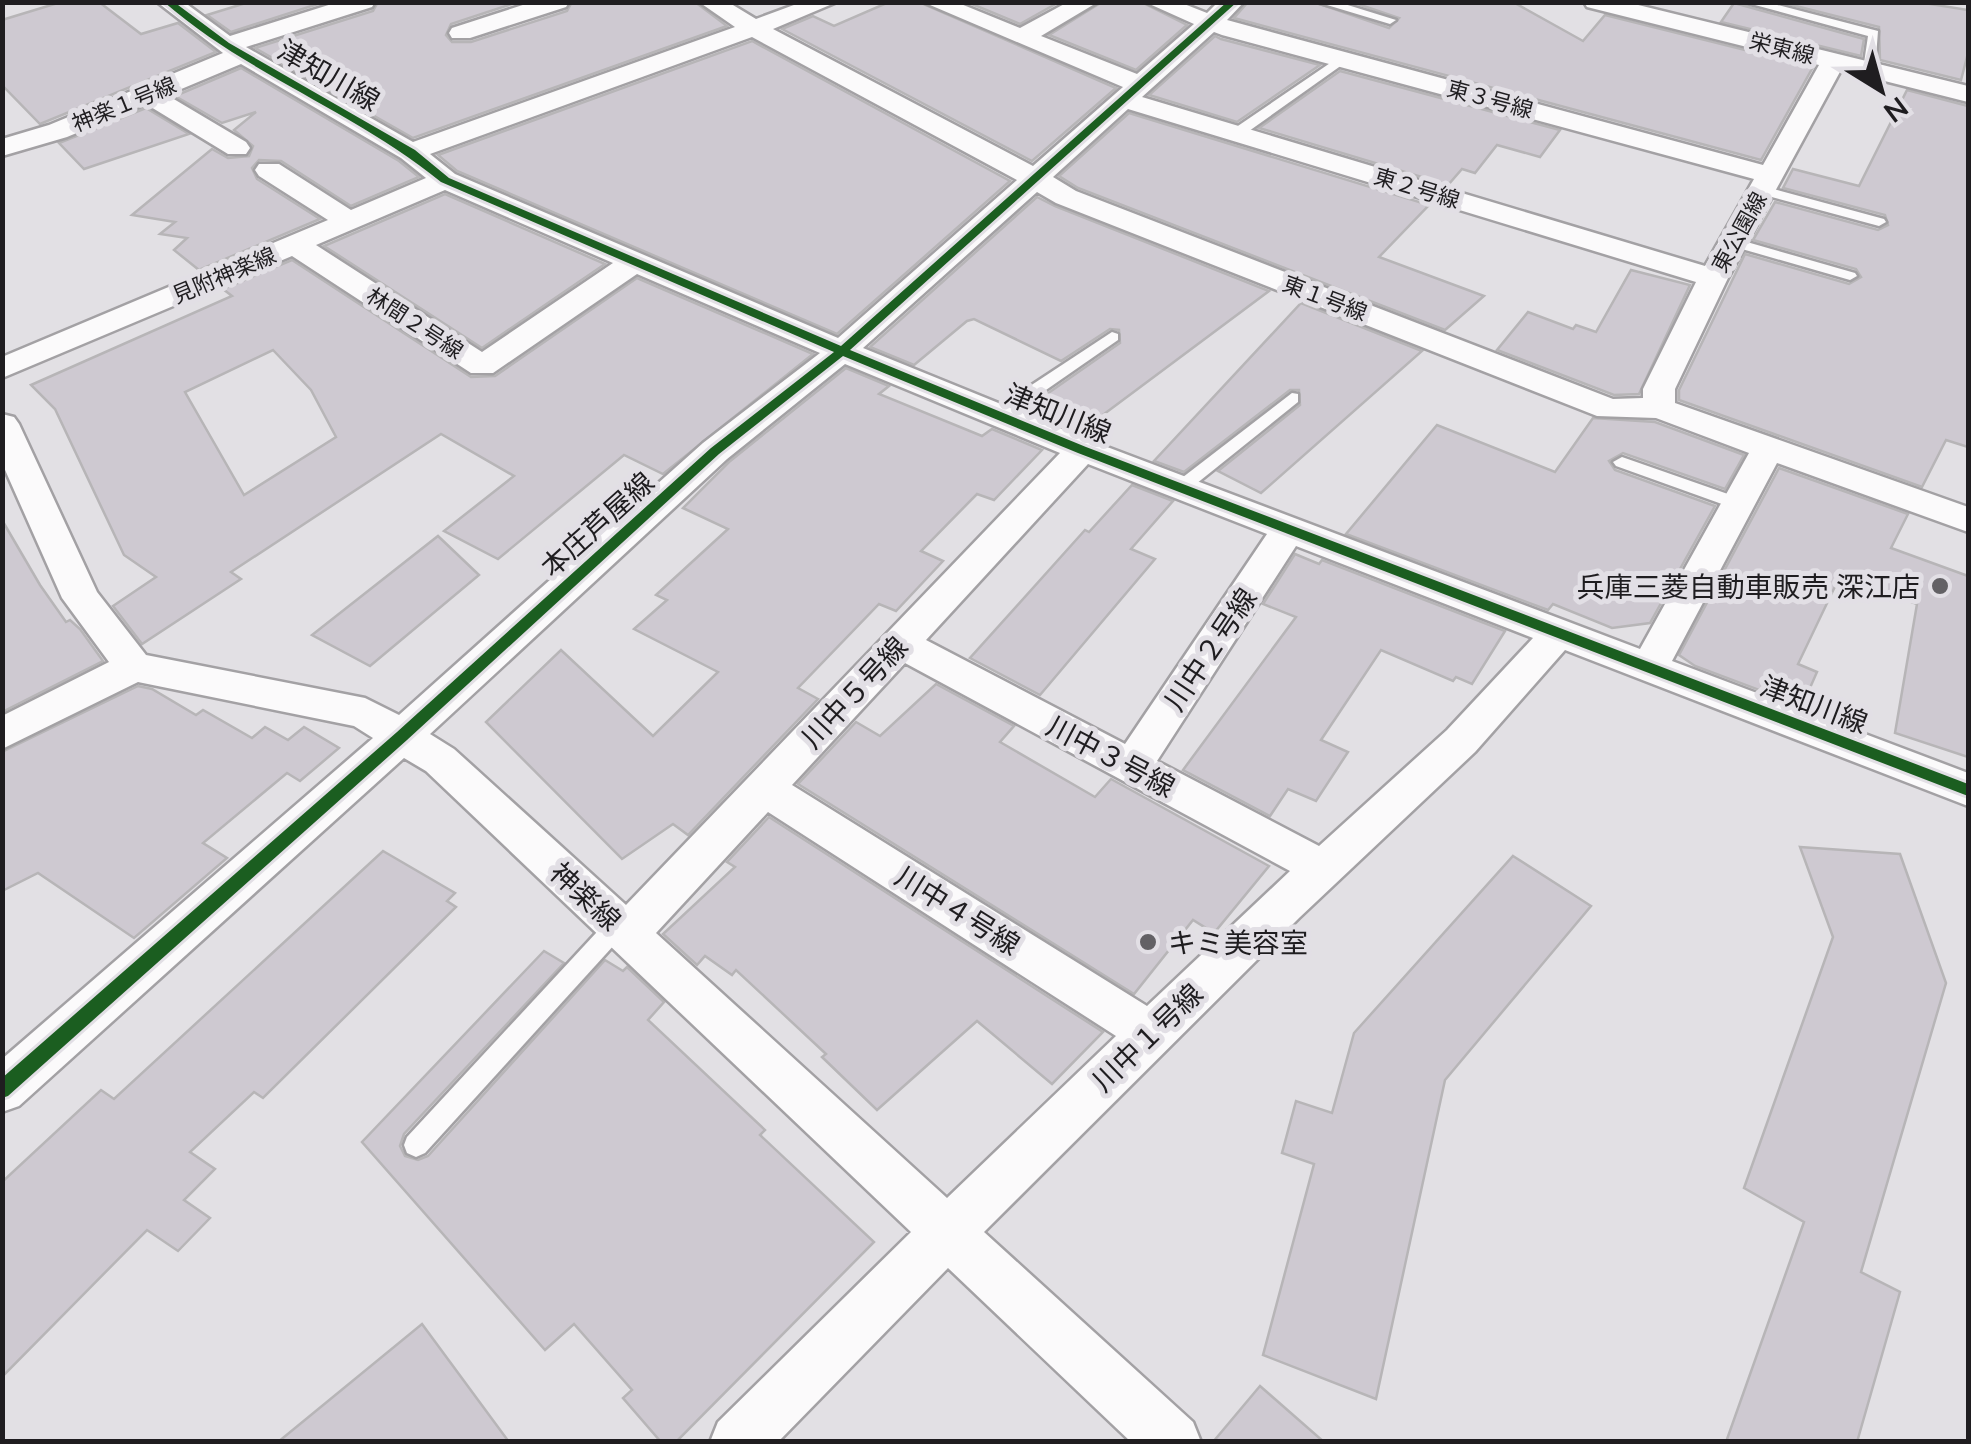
<svg xmlns="http://www.w3.org/2000/svg" width="1971" height="1444" font-family="Mulish,'Noto Sans JP',sans-serif">
  <style>
    .building { fill: #cec9d1; stroke: #b7b5b7; stroke-width: 2.5; fill-rule: evenodd }
    .lines { fill: none; stroke-linecap: round; stroke-linejoin: round }
    .service-casing { stroke: #a3a1a4; stroke-width: 5 }
    .minor-casing { stroke: #a3a1a4; stroke-width: 5 }
    .service { fill: #fbfafb; fill-rule: evenodd }
    .minor { fill: #fbfafb; fill-rule: evenodd }
    .cycleway-casing { stroke: #e2dfe5; stroke-width: 6 }
    .cycleway { fill: #1b5e20; fill-rule: evenodd }
    .poi-dot { fill: #636165; stroke: #e2dfe5; stroke-width: 4 }
    .labels { text-anchor: middle; dominant-baseline: central; stroke-width: 10; stroke-linejoin: round; paint-order: stroke }
    .far-street-label { font-size: 22px; fill: #1f1d20; stroke: #e2dfe5 }
    .street-label { font-size: 28px; fill: #1f1d20; stroke: #e2dfe5 }
    .poi-label { font-size: 28px; fill: #1f1d20; stroke: #e2dfe5; text-anchor: end }
  </style>
  <rect width="100%" height="100%" fill="#e2e0e4"/>
  <g class="building">
    <polygon points="61,2 99,2 141,34 178,23 216,52 40,124 2,85 2,20"/>
    <polygon points="249,2 324,2 231,32 207,15"/>
    <polygon points="378,2 518,2 451,24 446,35 452,42 471,42 567,11 572,2 695,2 727,26 413,138 255,48 373,11"/>
    <polygon points="889,2 919,2 1116,88 1032,161 782,29 813,16 834,26"/>
    <polygon points="967,2 1059,2 1020,24"/>
    <polygon points="1102,2 1141,2 1187,25 1136,70 1049,35"/>
    <polygon points="1248,2 1314,2 1389,28 1399,18 1352,2 1513,2 1583,41 1605,15 1813,67 1761,160 1234,18"/>
    <polygon points="1918,2 1968,10 1968,53 1961,80 1880,60 1879,27 1784,3"/>
    <polygon points="1734,3 1864,39 1861,56 1721,22"/>
    <polygon points="1215,36 1221,39 1320,65 1237,122 1149,95"/>
    <polygon points="752,41 1010,181 837,334 457,171 438,155"/>
    <polygon points="241,68 399,161 419,177 351,206 281,161 259,160 252,168 257,179 320,219 199,270 174,250 187,238 160,234 175,222 132,215 212,149 228,158 249,156 253,146 234,130 256,112 222,123 175,96"/>
    <polygon points="1340,71 1560,130 1540,157 1497,145 1475,173 1462,169 1448,185 1259,128"/>
    <polygon points="1907,90 1968,106 1968,447 1946,440 1922,487 1679,400 1679,390 1745,254 1849,284 1861,277 1856,269 1753,240 1775,202 1878,230 1888,225 1885,215 1783,188 1793,169 1859,186"/>
    <polygon points="146,108 189,134 84,169 59,143"/>
    <polygon points="1129,113 1429,205 1379,257 1484,296 1445,330 1078,188 1059,176"/>
    <polygon points="445,194 605,264 482,348 324,246"/>
    <polygon points="1037,197 1055,206 1269,291 1084,429 1070,421 1065,426 1024,410 1120,343 1119,330 1110,329 1061,361 974,319 967,321 914,365 870,347"/>
    <path d="M292,260L471,377L495,376L637,278L813,354L663,474L624,455L498,559L444,531L514,476L441,434L231,572L241,579L142,644L113,606L156,577L124,555L55,409L31,385L232,296L223,289ZM273,350L311,390L336,437L244,495L185,392Z"/>
    <polygon points="1631,270 1690,285 1639,394 1614,395 1497,350 1528,312 1573,329 1576,325 1596,332"/>
    <polygon points="1301,303 1422,351 1261,493 1218,471 1300,405 1299,390 1290,390 1184,472 1154,461"/>
    <polygon points="846,368 889,386 879,394 982,436 992,429 1042,450 994,500 977,494 921,551 943,561 896,611 879,604 798,688 818,699 688,835 673,824 622,859 486,722 561,650 653,736 718,672 634,629 667,600 656,595 728,529 683,508 729,462"/>
    <polygon points="1593,418 1655,422 1744,455 1725,489 1623,453 1609,461 1615,470 1715,506 1650,623 1612,628 1553,604 1548,610 1346,534 1437,425 1555,472"/>
    <polygon points="1779,468 1908,514 1891,548 1968,576 1968,757 1895,733 1917,604 1840,576 1798,664 1817,672 1802,706 1695,666 1679,655"/>
    <polygon points="1132,485 1173,501 1131,549 1155,559 1040,695 970,658 1085,530 1089,532"/>
    <polygon points="2,520 40,585 66,622 70,620 80,629 103,661 2,712"/>
    <polygon points="438,536 479,575 370,666 312,635"/>
    <polygon points="1295,554 1319,564 1322,560 1505,631 1472,684 1456,677 1453,681 1381,650 1321,740 1348,752 1316,801 1288,789 1270,816 1183,770 1296,617 1263,604"/>
    <polygon points="936,684 1014,726 1000,742 1095,797 1111,779 1269,866 1214,933 1193,920 1134,994 798,784 856,722 880,736"/>
    <polygon points="138,686 152,689 196,715 203,710 252,738 265,727 288,740 304,727 339,748 300,781 287,773 203,843 227,858 134,938 38,873 2,891 2,752"/>
    <polygon points="769,817 1103,1032 1052,1084 977,1021 877,1110 822,1057 826,1054 736,970 732,975 705,956 697,965 663,934 735,867 727,862"/>
    <polygon points="1800,847 1900,854 1946,983 1861,1272 1900,1292 1857,1442 1726,1442 1804,1222 1744,1188 1833,937"/>
    <polygon points="383,851 455,893 447,901 456,907 263,1098 254,1092 190,1152 215,1169 184,1200 210,1218 178,1251 147,1230 2,1377 2,1182 101,1090 114,1099"/>
    <polygon points="1513,856 1591,906 1445,1080 1376,1399 1263,1355 1314,1164 1282,1153 1296,1101 1332,1113 1354,1033"/>
    <polygon points="544,951 564,963 404,1134 400,1146 405,1156 418,1160 428,1156 605,960 623,971 627,967 664,1002 648,1020 765,1130 760,1135 874,1242 676,1442 661,1442 623,1398 632,1390 574,1324 545,1350 362,1142"/>
    <polygon points="422,1324 509,1442 278,1442"/>
    <polygon points="1260,1386 1324,1442 1213,1442"/>
  </g>
  <g class="lines">
    <defs>
      <g id="service">
        <polygon points="1317,2 1338,2 1396,20 1390,24"/>
        <polygon points="1744,2 1766,2 1878,31 1875,70 1869,74 1863,70 1868,36"/>
        <polygon points="1339,57 1349,60 1242,136 1232,136 1232,130"/>
        <polygon points="1762,186 1884,219 1886,222 1879,226 1757,193 1755,190"/>
        <polygon points="1733,238 1855,273 1857,276 1850,280 1728,245 1726,242"/>
        <polygon points="1112,332 1118,334 1118,340 1004,419 992,419 992,411"/>
        <polygon points="1292,393 1298,394 1298,402 1186,492 1174,492 1171,488 1174,484"/>
        <polygon points="1622,457 1745,500 1748,504 1745,508 1733,508 1616,466 1613,462"/>
        <polygon points="617,917 625,919 628,926 625,933 425,1153 416,1157 407,1153 404,1145 407,1137 609,919"/>
      </g>
      <g id="minor">
        <path d="M157,2H184L230,36L338,2H375L372,7L246,47L413,142L735,27L699,2H728L756,19L802,2H837L773,29L1033,166L1123,87L923,2H956L1020,28L1068,2H1098L1041,36L1137,74L1194,24L1145,2H1179L1207,13L1218,2H1244L1227,20L1763,165L1819,65L1587,7L1584,2H1626L1968,86V102L1841,70L1728,278L1675,389V403L1968,507V532L1777,463L1672,661L1968,773V806L1565,650L1475,752L1299,918L984,1232L1193,1422L1201,1442H1131L948,1268L778,1442H710L718,1422L911,1232L426,771L404,758L19,1106L2,1112V1059L373,738L354,726L138,682L2,749V716L109,662L62,598L2,463V414L14,417L19,424L97,592L146,655L365,698L399,715L703,443L820,353L637,274L493,373H471L292,256L2,378V357L328,220L259,176L255,170L259,164H279L351,210L426,178L401,158L241,64L167,95L246,142L250,148L246,154H228L146,104L67,137L2,156V139L49,125L223,53ZM1214,32L1222,35L1754,179L1705,266L1142,97ZM752,37L1017,180L838,338L455,174L430,154ZM1128,109L1696,282L1643,389V398L1613,399L1076,191L1053,177ZM445,190L613,263L482,352L316,245ZM1037,192L1056,203L1597,416L1656,418L1749,453L1640,649L1094,442L863,348ZM845,364L1060,453L626,905L454,749L430,734L727,459ZM1088,464L1267,534L1125,744L926,640ZM1296,546L1533,638L1447,730L1319,846L1157,761ZM905,663L1290,871L1147,1006L792,785ZM768,812L1116,1036L947,1198L656,933Z"/>
        <polygon points="532,2 569,2 566,7 470,38 452,38 449,33 452,28"/>
      </g>
    </defs>
    <use href="#service" class="service-casing"/>
    <use href="#minor" class="minor-casing"/>
    <use href="#service" class="service"/>
    <use href="#minor" class="minor"/>
    <defs>
      <path id="cycleway" d="M164,2H174L229,43L415,150L449,178L841,346L1227,2H1237L850,350L1086,447L1968,784V796L1078,453L843,356L719,454L407,740L8,1096L2,1098V1078L397,732L711,448L834,352L441,182C356,112 248,75 164,2Z"/>
    </defs>
    <use href="#cycleway" class="cycleway-casing"/>
    <use href="#cycleway" class="cycleway"/>
  </g>
  <g class="poi-dot">
    <circle cx="1940" cy="586" r="10"/>
    <circle cx="1148" cy="942" r="10"/>
  </g>
  <g class="labels">
    <g class="far-street-label">
      <text transform="translate(1782 48) rotate(14)">栄東線</text>
      <text transform="translate(1490 99) rotate(15)">東３号線</text>
      <text transform="translate(124 104) rotate(-22)">神楽１号線</text>
      <text transform="translate(1417 188) rotate(17)">東２号線</text>
      <text transform="translate(1739 232) rotate(-61)">東公園線</text>
      <text transform="translate(224 275) rotate(-23)">見附神楽線</text>
      <text transform="translate(1325 298) rotate(21)">東１号線</text>
      <text transform="translate(415 323) rotate(33)">林間２号線</text>
    </g>
    <g class="street-label">
      <text transform="translate(329 75) rotate(30)">津知川線</text>
      <text transform="translate(1058 413) rotate(22)">津知川線</text>
      <text transform="translate(597 524) rotate(-42)">本庄芦屋線</text>
      <text transform="translate(1210 649) rotate(-56)">川中２号線</text>
      <text transform="translate(854 692) rotate(-47)">川中５号線</text>
      <text transform="translate(1814 704) rotate(21)">津知川線</text>
      <text transform="translate(1111 756) rotate(28)">川中３号線</text>
      <text transform="translate(586 896) rotate(43)">神楽線</text>
      <text transform="translate(958 910) rotate(32)">川中４号線</text>
      <text transform="translate(1147 1037) rotate(-44)">川中１号線</text>
    </g>
    <g class="poi-label">
      <text x="1920" y="586">兵庫三菱自動車販売 深江店</text>
      <text x="1168" y="942" text-anchor="start">キミ美容室</text>
    </g>
  </g>
  <rect width="1971" height="1444" fill="none" stroke="#1f1d20" stroke-width="10"/>
  <g transform="translate(1881 90) rotate(143)" stroke="#e2dfe5" stroke-width="8" paint-order="stroke">
  <path d="M0-8L18 38L0 25L-18 38Z" fill="#1f1d20"/>
  <text y="-15" font-size="28" font-weight="bold" text-anchor="middle" fill="#1f1d20">N</text>
  </g>
</svg>
